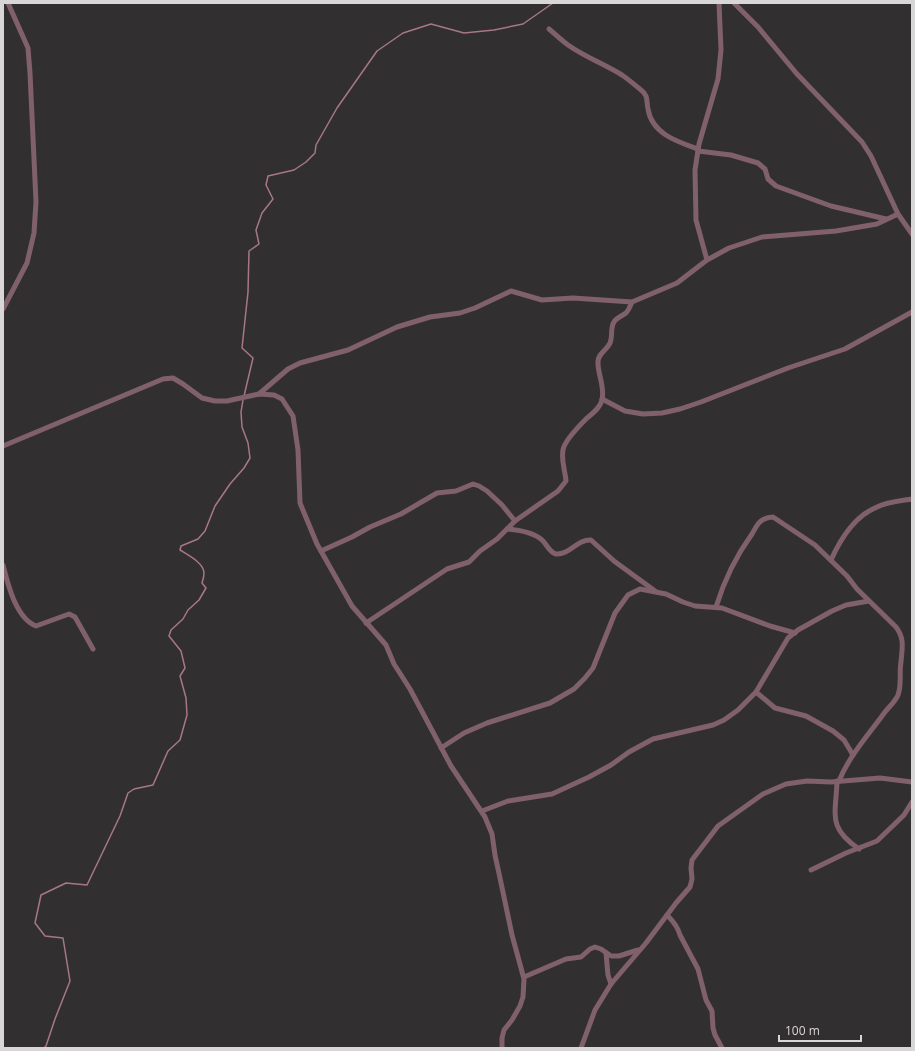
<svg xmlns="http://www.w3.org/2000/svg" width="915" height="1051" font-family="'Open Sans',sans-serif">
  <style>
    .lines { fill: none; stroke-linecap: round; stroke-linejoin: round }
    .stream { stroke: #a77788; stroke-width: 1.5 }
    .minor { stroke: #80616b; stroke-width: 5 }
  </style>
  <rect width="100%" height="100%" fill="#322f30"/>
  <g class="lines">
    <g class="stream">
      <polyline points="244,396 253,358 242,348 248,292 249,251 259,244 256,230 262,213 273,199 266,185 268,176 294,170 306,162 315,153 316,145 337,108 377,51 403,33 431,24 464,33 494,30 523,24 553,3"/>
      <path d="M44,1048L46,1046L55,1019L70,981L63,938L45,936L35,923L41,895L66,883L87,885L120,816L128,793L134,789L153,785L168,751L180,740L187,715L186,698L180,676L185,668L181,651L169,636L171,630L183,619L188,610L199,600L206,588L202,583C203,580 204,576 204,573C204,563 188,555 180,550L181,546L198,539L205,531L215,506L230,484L244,468L250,458L248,443L242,427L241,412L243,400"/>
    </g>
    <g class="minor">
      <polyline points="734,3 758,27 797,74 862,142 871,156 898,214 912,234"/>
      <path d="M549,29C555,34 561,40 568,45C585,57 604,64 622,75C628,79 635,85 641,90C649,96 646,101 648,109C652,134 678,142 698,149"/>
      <polyline points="698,151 731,155 758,163 765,169 768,179 776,186 831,206 886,219"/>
      <polyline points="707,260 696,220 695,170 699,144 718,79 721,50 719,3"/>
      <polyline points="3,309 27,263 34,233 36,202 30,73 28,48 8,3"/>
      <polyline points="259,394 288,369 300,363 348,350 397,327 430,317 460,313 475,308 511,291 542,300 573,298 632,302 677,283 707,260 729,248 762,237 836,231 877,224 898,214"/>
      <polyline points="602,399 625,411 643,414 662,413 680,409 701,402 788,368 845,349 912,312"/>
      <polyline points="3,446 163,379 173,378 183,384 202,398 215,401 227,401 259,394 274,395 282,399 293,416 298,450 300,503 317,544 352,606 386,645 394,664 410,689 451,766 485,817 492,834 495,855 500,878 512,935 524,979 523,997 520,1006 512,1020 504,1030 502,1038 502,1048"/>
      <path d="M507,529C519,530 534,532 543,541C547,545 550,553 556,554C570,555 577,539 591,540L614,561L655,591"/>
      <polyline points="321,551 352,537 370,527 401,514 437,493 456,491 473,484 479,486 487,491 502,505 515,521"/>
      <path d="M831,560C840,540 854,517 875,508C886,502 900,501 912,499"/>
      <path d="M3,565C8,585 16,618 36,626L69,614L75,617L93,649"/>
      <path d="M716,607C724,581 736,556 752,534C755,529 757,524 761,521C765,518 768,517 773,517L815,545L847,576L857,589L896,627C905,639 902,648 901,662C899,673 902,685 898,695C895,702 889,707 885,712C869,734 849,756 839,781"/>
      <path d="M366,623L447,569L469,562L480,551L497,539L515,521L558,491L566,481C565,470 561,461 563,450C564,441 580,425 587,418C593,413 600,408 602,400C605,387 598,375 598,363C597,354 607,350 610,343C613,336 610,328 614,322C616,318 622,316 626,313C629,310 630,306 632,302"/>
      <polyline points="756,692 775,708 806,716 833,731 844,740 853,755"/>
      <polyline points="441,748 464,733 487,723 550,703 574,689 585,678 593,668 615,613 628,595 640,589 666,594 683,602 695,606 722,608 770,626 795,633"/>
      <path d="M837,781C836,815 827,827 859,849"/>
      <polyline points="482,811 508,801 552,794 589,777 611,765 629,752 653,739 713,725 724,720 738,710 756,692 788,638 798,630 832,611 846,605 869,601"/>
      <polyline points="811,870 846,853 877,841 904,815 912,802"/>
      <path d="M667,915C673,921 678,927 680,935L698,969L706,1000L712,1011L713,1028L715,1035L722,1048"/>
      <polyline points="606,953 608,975 611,984"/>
      <polyline points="524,977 566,959 581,957 590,949 595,947 601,949 611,956 619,956 638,950"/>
      <polyline points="581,1048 595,1010 611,984 646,943 676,903 690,887 692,879 691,868 692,860 718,826 763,794 786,784 807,781 831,782 880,778 912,782"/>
    </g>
  </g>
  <rect width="915" height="1051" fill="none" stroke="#d9d6d7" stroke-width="8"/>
  <path d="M779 1035v6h82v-6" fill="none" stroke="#d9d6d7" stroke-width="2"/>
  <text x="785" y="1035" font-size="12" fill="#d9d6d7" stroke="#322f30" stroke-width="3" paint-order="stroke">100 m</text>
</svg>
